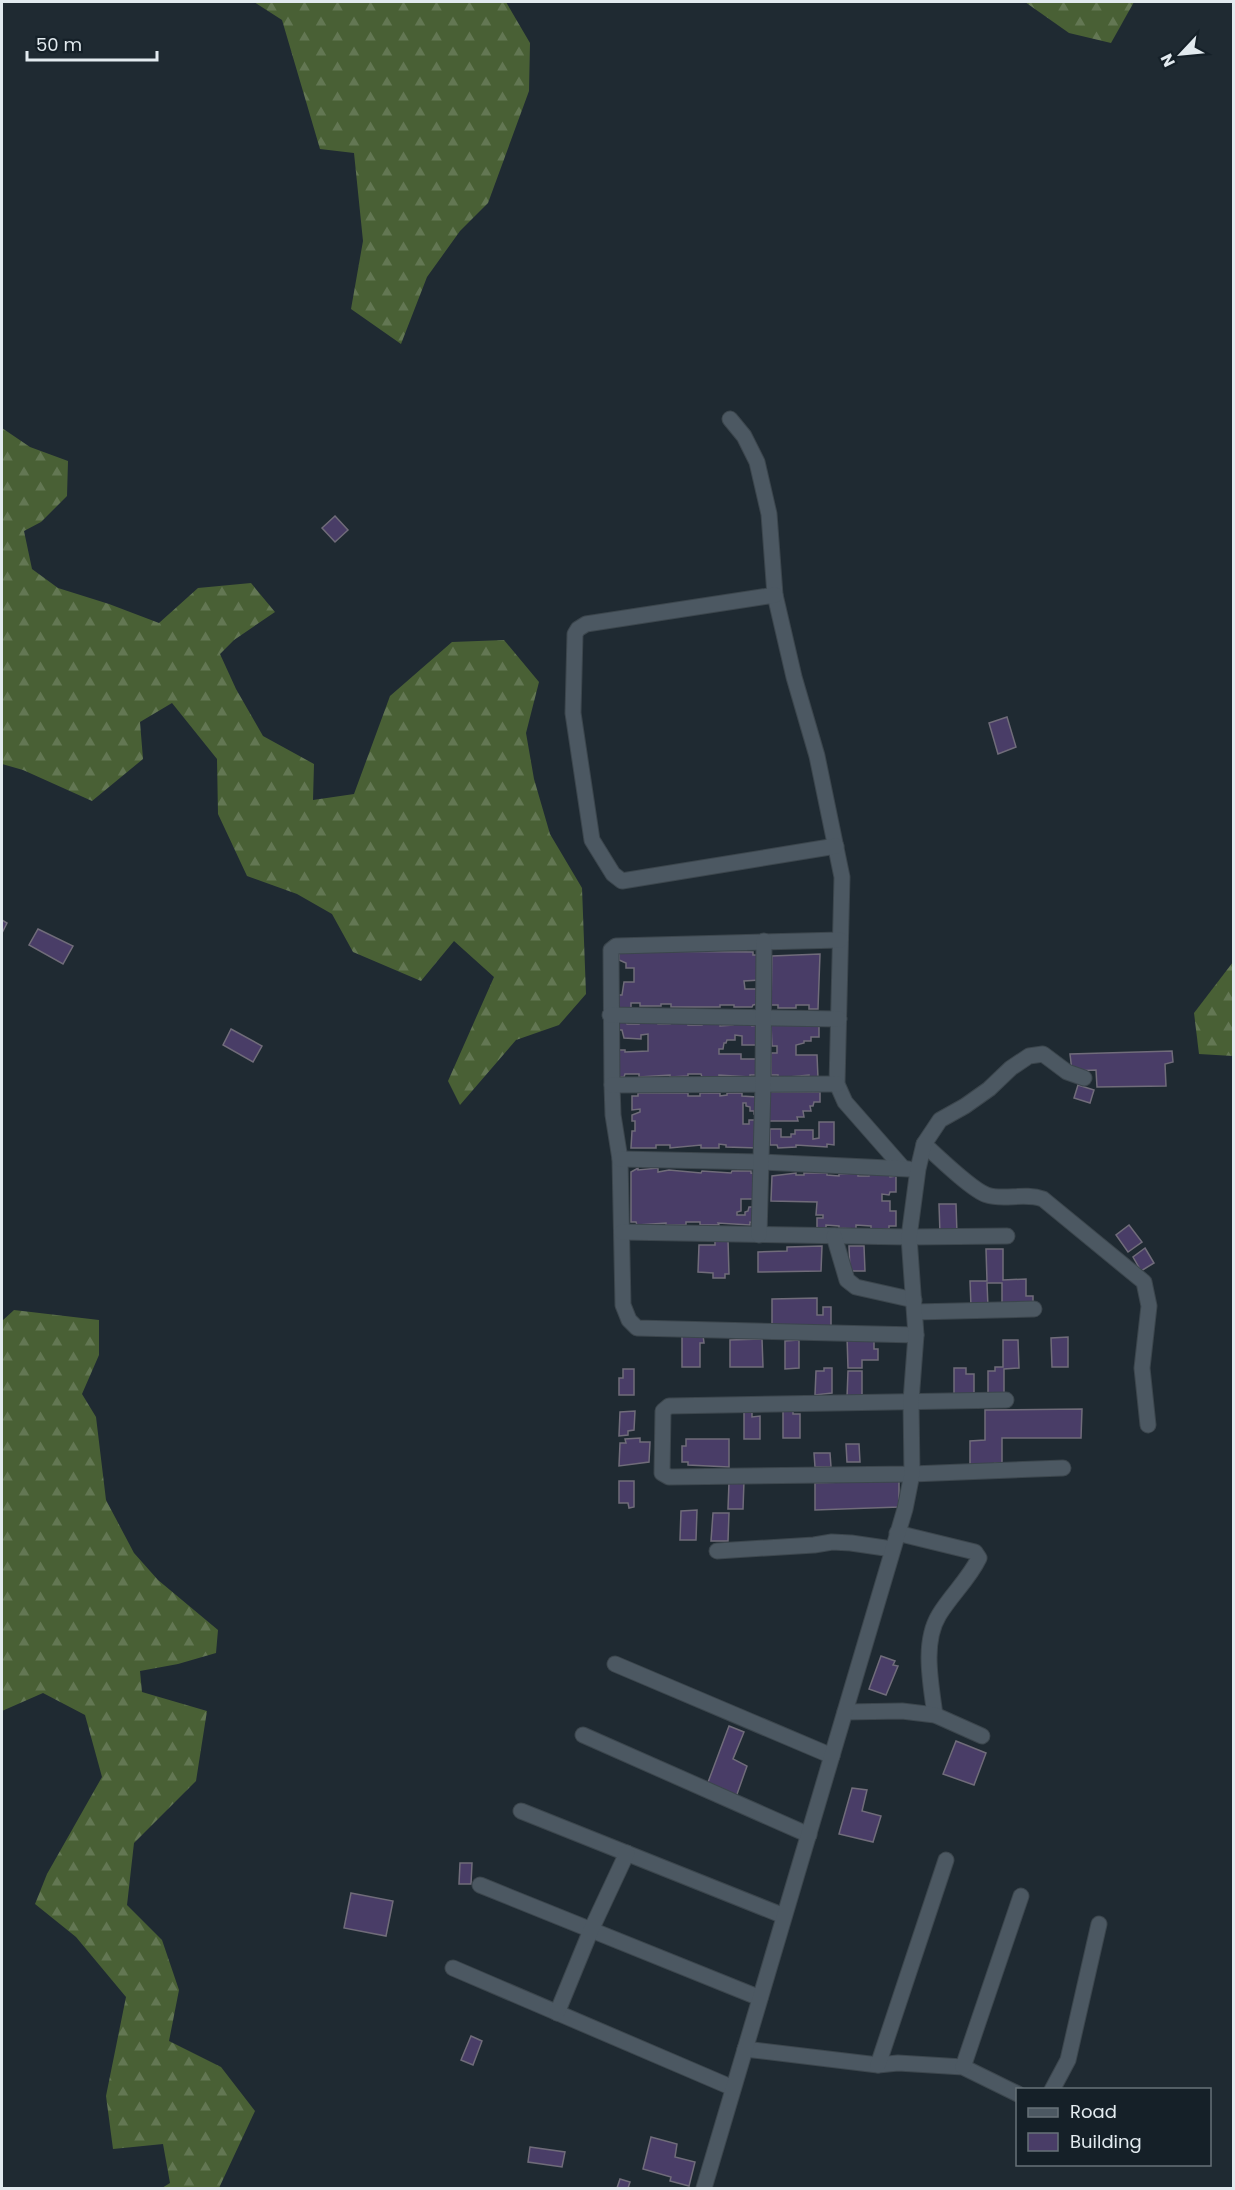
<svg xmlns="http://www.w3.org/2000/svg" width="1235" height="2190" font-family="Poppins,sans-serif">
  <style>
    .forest { fill: url(#forest-firs) }
    .building { fill: #493d67; stroke: #706c7a; stroke-width: 1.5 }
    .lines { fill: none; stroke-linecap: round; stroke-linejoin: round }
    .street-casing { stroke: #3c464d; stroke-width: 17 }
    .street { stroke: #4c5862; stroke-width: 15 }
  </style>
  <defs>
    <pattern id="forest-firs" width="22" height="20" patternUnits="userSpaceOnUse" patternTransform="scale(1.5)"><rect width="22" height="20" fill="#496035"/><path d="M5 1l3.5 6h-7zM16 11l3.5 6h-7z" fill="#637753"/></pattern>
  </defs>
  <rect width="100%" height="100%" fill="#1f2a32"/>
  <g class="forest">
    <polygon points="254,2 506,2 530,43 529,91 488,203 460,231 427,277 401,344 351,309 363,241 354,153 320,149 282,20"/>
    <polygon points="1025,2 1134,2 1111,43 1069,33"/>
    <polygon points="2,428 30,447 68,461 67,496 41,522 24,531 32,569 58,588 109,604 159,623 198,588 251,583 275,612 234,640 220,654 236,689 263,736 314,764 313,800 354,794 390,696 452,642 504,640 539,682 526,733 534,779 550,834 582,888 586,994 559,1025 516,1040 460,1105 448,1081 494,977 454,941 421,981 353,952 332,914 297,894 247,876 218,814 217,759 172,703 140,722 143,759 92,801 23,770 2,764"/>
    <polygon points="1233,962 1233,1056 1199,1054 1194,1013"/>
    <polygon points="14,1310 99,1320 99,1355 82,1394 96,1417 106,1500 134,1553 158,1580 218,1630 216,1653 178,1664 140,1671 142,1692 207,1711 196,1781 134,1843 127,1905 162,1940 179,1990 169,2041 221,2067 255,2111 219,2188 162,2188 170,2183 163,2144 113,2149 106,2096 126,1997 76,1937 35,1904 47,1874 102,1777 85,1715 43,1693 2,1711 2,1321"/>
  </g>
  <g class="building">
    <polygon points="335,516 348,530 335,542 322,528"/>
    <polygon points="1007,717 1016,747 998,754 989,723"/>
    <polygon points="2,920 7,923 2,933"/>
    <polygon points="38,929 73,946 63,964 29,945"/>
    <polygon points="619,951 753,952 753,955 760,955 760,980 744,981 745,989 759,989 758,1004 753,1005 752,1007 734,1007 734,1005 720,1005 720,1007 671,1007 671,1004 661,1004 661,1006 640,1006 640,1003 631,1003 631,1009 617,1010 617,995 622,995 624,982 634,982 634,968 626,968 626,963 619,960"/>
    <polygon points="820,954 818,1009 809,1009 809,1005 796,1005 796,1008 778,1008 778,1005 771,1005 772,956"/>
    <polygon points="616,1022 626,1022 627,1024 639,1024 639,1022 658,1022 658,1024 670,1024 670,1022 688,1022 688,1025 702,1025 702,1023 720,1023 720,1026 733,1025 733,1023 751,1023 752,1026 758,1025 758,1045 742,1045 742,1036 735,1035 735,1040 727,1040 726,1043 724,1043 723,1049 719,1049 719,1054 741,1054 741,1059 758,1059 758,1075 750,1075 750,1077 719,1075 719,1077 702,1077 701,1074 688,1074 688,1076 670,1077 670,1075 639,1077 639,1074 625,1074 624,1077 616,1077 618,1050 625,1050 625,1052 648,1051 648,1034 641,1035 641,1039 624,1038 622,1030 616,1030"/>
    <polygon points="771,1025 819,1025 819,1037 811,1037 811,1041 804,1041 804,1043 796,1045 796,1055 817,1055 818,1078 809,1078 809,1075 778,1078 778,1075 771,1075 771,1053 777,1053 777,1046 772,1046"/>
    <polygon points="231,1029 262,1046 253,1062 223,1045"/>
    <polygon points="1172,1051 1173,1062 1165,1064 1166,1086 1097,1087 1096,1070 1072,1071 1070,1054"/>
    <polygon points="1078,1085 1094,1090 1090,1103 1074,1098"/>
    <polygon points="769,1092 820,1092 820,1102 814,1102 813,1106 810,1106 811,1111 803,1111 804,1117 797,1117 798,1121 769,1121"/>
    <polygon points="638,1093 688,1093 688,1096 700,1096 700,1093 720,1093 720,1096 727,1095 727,1093 742,1093 742,1096 757,1097 758,1114 754,1114 754,1111 750,1111 750,1107 746,1106 746,1103 743,1103 743,1124 749,1124 749,1120 758,1120 758,1148 726,1147 726,1145 719,1144 719,1148 701,1148 701,1145 670,1148 670,1145 656,1145 656,1148 631,1148 632,1131 635,1131 635,1121 632,1121 632,1115 640,1112 640,1109 632,1110 632,1096 638,1096"/>
    <polygon points="819,1122 834,1122 834,1145 827,1144 827,1147 796,1145 796,1147 778,1148 777,1145 770,1145 770,1129 781,1129 781,1137 791,1137 791,1134 795,1134 795,1130 813,1130 813,1139 819,1138"/>
    <polygon points="638,1168 638,1170 658,1168 658,1172 669,1170 701,1173 702,1171 731,1173 732,1171 751,1171 751,1173 758,1174 757,1199 741,1199 741,1211 737,1212 737,1215 745,1215 745,1212 748,1211 749,1207 757,1207 757,1223 750,1222 750,1225 718,1223 719,1225 700,1225 700,1222 686,1222 686,1225 666,1225 666,1223 637,1225 636,1222 631,1222 631,1172"/>
    <polygon points="796,1173 796,1175 804,1175 804,1173 827,1173 827,1175 839,1176 839,1174 858,1173 858,1176 869,1176 869,1173 889,1173 890,1177 896,1176 896,1192 890,1192 889,1195 882,1194 882,1201 890,1201 890,1211 896,1211 896,1226 889,1226 889,1229 871,1229 871,1226 856,1225 856,1229 839,1228 839,1226 826,1225 826,1228 817,1228 817,1218 823,1218 823,1215 816,1215 817,1202 771,1201 772,1176"/>
    <polygon points="939,1204 956,1204 957,1234 940,1234"/>
    <polygon points="1129,1225 1142,1242 1128,1252 1116,1235"/>
    <polygon points="728,1240 729,1274 725,1274 725,1278 713,1278 713,1273 698,1272 699,1245 715,1245 715,1241"/>
    <polygon points="822,1246 821,1271 758,1272 758,1252 787,1251 787,1247"/>
    <polygon points="849,1246 864,1246 865,1271 850,1271"/>
    <polygon points="1145,1248 1154,1263 1141,1271 1133,1257"/>
    <polygon points="986,1249 1003,1249 1003,1280 1026,1279 1026,1296 1033,1296 1033,1307 1002,1307 1002,1283 987,1283 988,1307 971,1307 970,1281 987,1281"/>
    <polygon points="817,1298 817,1315 823,1315 823,1307 831,1307 831,1326 772,1327 772,1299"/>
    <polygon points="682,1335 703,1335 704,1343 700,1343 700,1367 682,1367"/>
    <polygon points="847,1336 874,1340 874,1349 878,1349 878,1360 862,1360 862,1368 848,1368"/>
    <polygon points="1068,1337 1068,1367 1052,1367 1051,1338"/>
    <polygon points="762,1339 763,1367 730,1367 730,1340"/>
    <polygon points="799,1340 799,1368 785,1369 785,1341"/>
    <polygon points="1003,1340 1018,1340 1019,1368 1004,1369 1004,1393 988,1395 988,1371 995,1371 995,1367 1003,1367"/>
    <polygon points="824,1368 832,1368 832,1393 815,1395 816,1371 824,1371"/>
    <polygon points="954,1368 966,1368 966,1374 974,1374 974,1396 954,1396"/>
    <polygon points="623,1369 634,1369 634,1395 619,1395 619,1378 623,1378"/>
    <polygon points="848,1371 862,1371 862,1398 847,1398"/>
    <polygon points="1082,1409 1081,1438 1002,1438 1002,1463 995,1463 996,1465 970,1467 970,1441 985,1440 985,1410"/>
    <polygon points="635,1411 634,1430 628,1431 628,1435 619,1436 620,1412"/>
    <polygon points="744,1411 752,1411 752,1417 760,1416 760,1439 744,1439"/>
    <polygon points="783,1411 793,1411 793,1414 800,1414 800,1438 783,1438"/>
    <polygon points="640,1438 640,1442 650,1442 649,1462 619,1466 620,1443 626,1443 625,1439"/>
    <polygon points="686,1439 729,1439 729,1467 688,1465 688,1462 682,1462 682,1446 686,1446"/>
    <polygon points="846,1444 859,1444 860,1462 847,1462"/>
    <polygon points="814,1453 830,1453 831,1467 815,1467"/>
    <polygon points="899,1480 899,1507 815,1510 815,1483"/>
    <polygon points="619,1481 634,1481 634,1507 629,1508 628,1503 619,1503"/>
    <polygon points="744,1481 743,1509 728,1509 729,1482"/>
    <polygon points="697,1510 696,1540 680,1540 681,1511"/>
    <polygon points="713,1513 729,1513 728,1541 711,1541"/>
    <polygon points="881,1656 895,1661 893,1665 898,1666 886,1695 869,1689"/>
    <polygon points="729,1726 744,1732 733,1759 747,1766 736,1797 707,1785"/>
    <polygon points="956,1741 986,1753 974,1785 943,1774"/>
    <polygon points="852,1788 867,1790 862,1811 881,1816 873,1842 839,1834"/>
    <polygon points="460,1863 472,1863 471,1884 459,1884"/>
    <polygon points="351,1893 393,1901 386,1936 344,1928"/>
    <polygon points="471,2036 482,2041 473,2065 461,2060"/>
    <polygon points="651,2137 677,2144 675,2157 695,2162 689,2186 670,2181 671,2177 643,2169"/>
    <polygon points="530,2147 565,2152 562,2167 528,2162"/>
    <polygon points="620,2179 630,2182 628,2188 617,2188"/>
  </g>
  <g class="lines">
    <defs>
      <g id="street">
        <polyline points="730,419 744,436 757,462 769,514 775,595 794,677 817,756 842,877 837,1084 845,1102 903,1168"/>
        <polyline points="775,595 586,624 578,629 575,634 573,713 592,840 613,874 622,881 836,846"/>
        <polyline points="840,940 616,946 611,950 612,1085 613,1115 620,1159 623,1305 629,1320 637,1328 916,1335"/>
        <polyline points="610,1015 839,1019"/>
        <polyline points="612,1085 837,1084"/>
        <path d="M924,1144C937,1156 972,1190 987,1195C1004,1201 1024,1192 1043,1199L1144,1282L1149,1306L1142,1368L1148,1425"/>
        <polyline points="620,1159 761,1162 909,1169"/>
        <polyline points="622,1232 909,1237 1007,1236"/>
        <polyline points="759,1235 763,1084 764,941"/>
        <polyline points="834,1236 847,1280 856,1287 914,1300"/>
        <polyline points="915,1312 1034,1309"/>
        <polyline points="1006,1400 669,1406 663,1411 662,1473 669,1477 912,1474 1063,1468"/>
        <path d="M897,1533L975,1552L979,1558C969,1579 951,1595 939,1615C922,1643 931,1684 935,1715"/>
        <polyline points="717,1551 814,1545 832,1542 851,1543 892,1549"/>
        <polyline points="615,1664 832,1756"/>
        <polyline points="845,1712 902,1711 935,1715 982,1736"/>
        <polyline points="583,1735 809,1835"/>
        <polyline points="521,1811 784,1916"/>
        <polyline points="480,1885 760,1998"/>
        <polyline points="453,1968 733,2088"/>
        <polyline points="557,2013 591,1930 627,1853"/>
        <polyline points="745,2049 878,2065 898,2063 963,2067 1018,2094"/>
        <polyline points="878,2065 946,1860"/>
        <polyline points="963,2067 1021,1896"/>
        <polyline points="1052,2090 1068,2060 1099,1924"/>
        <polyline points="704,2188 905,1509 912,1474 911,1401 916,1335 909,1237 918,1169 924,1144 940,1120 965,1106 989,1089 1011,1068 1029,1056 1043,1054 1067,1072 1084,1078"/>
      </g>
    </defs>
    <use href="#street" class="street-casing"/>
    <use href="#street" class="street"/>
  </g>
  <rect width="1235" height="2190" fill="none" stroke="#e2eaef" stroke-width="6"/>
  <rect x="1016" y="2088" width="195" height="78" fill="#152028" stroke="#677178" stroke-width="1.5"/>
  <rect x="1028" y="2108" width="30" height="9" fill="#4c5862" stroke="#677178" stroke-width="1.5"/>
  <text x="1070" y="2118" font-size="18" fill="#e2eaef">Road</text>
  <rect x="1028" y="2133" width="30" height="18" fill="#493d67" stroke="#677178" stroke-width="1.5"/>
  <text x="1070" y="2148" font-size="18" fill="#e2eaef">Building</text>
  <g transform="translate(1181 54) rotate(244)" stroke="#152028" stroke-width="4.5" paint-order="stroke">
  <path d="M0-4.5L10 22L0 15L-10 22Z" fill="#e2eaef"/>
  <text y="-9" font-size="16" font-weight="bold" text-anchor="middle" fill="#e2eaef">N</text>
  </g>
  <path d="M27 51v9h130v-9" fill="none" stroke="#e2eaef" stroke-width="3"/>
  <text x="36" y="51" font-size="18" fill="#e2eaef" stroke="#152028" stroke-width="4.5" paint-order="stroke">50 m</text>
</svg>
